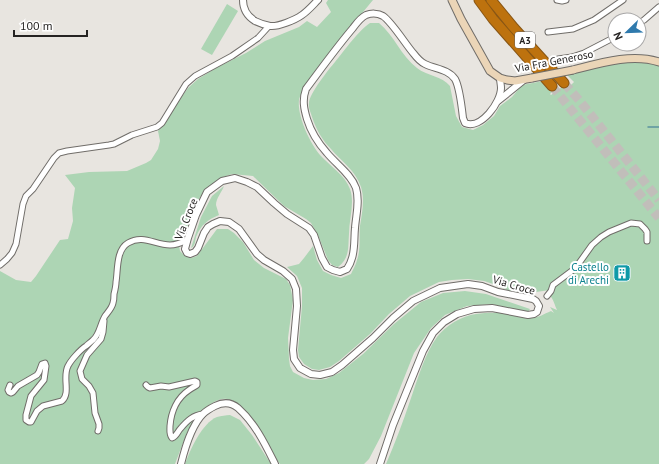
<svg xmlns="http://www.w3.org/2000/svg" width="659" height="464" font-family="'PT Sans',sans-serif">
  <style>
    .green { fill: #add5b4 }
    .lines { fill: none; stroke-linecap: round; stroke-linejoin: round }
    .stream { stroke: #5b939f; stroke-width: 1.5 }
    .motorway-tunnel { stroke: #c1beba; stroke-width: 9; stroke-dasharray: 9 4.5; stroke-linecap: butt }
    .minor-casing { stroke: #706d69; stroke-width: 7 }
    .tertiary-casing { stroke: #706d69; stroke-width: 8 }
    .secondary-casing { stroke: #706d69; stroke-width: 9 }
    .motorway-casing { stroke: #885615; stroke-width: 11 }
    .minor { stroke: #fff; stroke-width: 5 }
    .tertiary { stroke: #fff; stroke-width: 6 }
    .secondary { stroke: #ebd5b7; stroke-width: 7 }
    .motorway { stroke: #bd720e; stroke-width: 9 }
    .secondary-bridge-casing { stroke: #706d69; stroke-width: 9; stroke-linecap: butt }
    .secondary-bridge { stroke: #ebd5b7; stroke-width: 7 }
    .labels { text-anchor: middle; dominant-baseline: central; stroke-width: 4; stroke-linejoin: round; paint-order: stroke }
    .shield { fill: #fff; stroke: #666564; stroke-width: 1 }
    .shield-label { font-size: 10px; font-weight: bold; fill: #252322 }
    .street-label { font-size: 11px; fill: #252322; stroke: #fff }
    .culture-label { font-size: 11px; fill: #0d838f; stroke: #fff; text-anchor: end }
  </style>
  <rect width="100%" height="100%" fill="#e8e5e0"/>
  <g class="green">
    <path d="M328,0H373C352,25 332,50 313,76C308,83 301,91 299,100C297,116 310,143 320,155C330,166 345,175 350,189C355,203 349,219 349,234C348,247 350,258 338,267L332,265L328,260L318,235L311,223L306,219L284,206L253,176L232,174L220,178L200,197L179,245L180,251L185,256L191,258L197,256L217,229H228L234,233L243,242L254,260L264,268L286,279L290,285L293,300L288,338L289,359L290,366L293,372L304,378L313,380L326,379L339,373L363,354L394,324L421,302L443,293L465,291L486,294L530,309L528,312H518L492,304L467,306L445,315L431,328L414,353L381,436L369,459L364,464H280C273,456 271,449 266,440C261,431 254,421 247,413C242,407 235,400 227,399C213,397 196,416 190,427C184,439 180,451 175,464H0V271L16,280L31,282L36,276L60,240L68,239L73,221L72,208L75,188L65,175L89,172L127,171L146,163L151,160L158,149L160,141L158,131L188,88L198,79L216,68L246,53L265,41L299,27L307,21L317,27L331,12L326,3Z"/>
    <polygon points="227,4 238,11 212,55 201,49"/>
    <path d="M370,23H379C394,35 401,56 417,68C427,76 442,76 450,86L456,116L462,127L473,130L483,125L494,116L500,106L512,97L522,85L543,81L553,91L550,94L551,95L562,87L566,90L574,82L566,74L611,64L640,60L659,65V464H386C395,443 403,422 410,401C417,381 425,353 437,337C446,325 462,316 476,314C486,313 497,312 507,314C515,315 522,319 531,318C538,318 544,314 551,311L554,313L550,307L557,310C555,306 553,298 550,296L552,292L550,290L529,293L519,291L511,292L499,286L484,281L468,279L452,280L439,282L410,296L389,314L370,334L339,361L330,367L319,370L312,369L304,364L299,357L298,350L302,306V288L297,276L287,267L299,264L304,258L313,246L317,260L323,271L331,275L341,278L351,274C353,269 356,265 357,260C361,249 359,237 360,226C362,213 365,200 361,187C356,171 341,161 331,149C322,140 316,129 312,117C311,113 308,108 309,103C309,94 329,69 335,62C344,51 359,30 370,23Z"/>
    <path d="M224,186C222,192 216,198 216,205C217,208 218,212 219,215C207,220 201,225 196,237C195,242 195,246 191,248L201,217L212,196Z"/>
    <path d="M230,415L240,420L252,435L271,464H185C190,450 202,423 217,417C221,416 226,415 230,415Z"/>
  </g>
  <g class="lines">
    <polyline class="stream" points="648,127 659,127"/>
    <g class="motorway-tunnel">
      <polyline points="564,83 579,100 659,200"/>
      <polyline points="552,86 659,218"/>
    </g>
    <defs>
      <g id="minor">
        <polyline points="557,0 562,1 566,0"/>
        <polyline points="639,23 644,20 659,7"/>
        <polyline points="548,32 573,29 594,20 623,0"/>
        <polyline points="558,59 572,57 584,53 615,37"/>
        <polyline points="0,265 7,259 12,253 16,244 23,204 26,196 33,189 54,158 59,153 67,151 109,145 114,144 132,135 157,127 162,123 186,84 195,76 232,56 258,38 269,26"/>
        <polyline points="547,296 551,291 553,285 573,270 577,266 592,245 601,237 609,232 631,223 640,224 645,229 647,232 647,241"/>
        <path d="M10,385L8,390L9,392L11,393L13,392L18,386L37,375L39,372L42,364L45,363L46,366L44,380L31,396L26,415V420L29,422H31L37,411L43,406L62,401C71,393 62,377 68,366C71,360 80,350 86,346C88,344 91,342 93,340C100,334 100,324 105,316C108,312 112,308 113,303C114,300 114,297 114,294C115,290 116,286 116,282C118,270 116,250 128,243C143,234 155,245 170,245C176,245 181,243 187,240"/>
        <path d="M146,385L148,387L150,388L161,386L169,387L195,381L197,382V385C195,386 192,388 189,390C177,398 171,412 170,426C170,431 169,434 172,438C177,436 177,432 181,428C187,421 193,415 203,414"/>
        <polyline points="98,431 99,428 99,424 95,413 93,393 89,386 82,379 80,371 87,355 101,339 103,332 104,321"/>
      </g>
      <g id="tertiary">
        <path d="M243,0C243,9 247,16 255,21C259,23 265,25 270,26C278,27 295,20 302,15C308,11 313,5 318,0"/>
        <polyline points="498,101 524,80"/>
        <path d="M181,464C185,448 191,426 203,414C206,411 211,408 215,406C223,402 231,402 238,408C255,423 265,444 275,464"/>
        <path d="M380,464L393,425L423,351L433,333L444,322L457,314L474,309L492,308L528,315L534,314L537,312L539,306L536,301L533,299L498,292L482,286L468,284L440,288L413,301L393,318L373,338L342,365L332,372L320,375L311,374L300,368L294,359L293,350L297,306L296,289L292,279L283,271L264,260L257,254L239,229L229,222L220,221L213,224L208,227L204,233L198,248L195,252L190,254L187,253L185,249L188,238L196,215L207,192L222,181L235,178L247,182L257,187L274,203L287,214L309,228L314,235L322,258L327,267L333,270L340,272L347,269C349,266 351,262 352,258C355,249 354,238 355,228C356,215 360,201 356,188C351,174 336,164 327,153C318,143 311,132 307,119C304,109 302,100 306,89C321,69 336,48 353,28C356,24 360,18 366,15C371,13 378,13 383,16C392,22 406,45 414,54C417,58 421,62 425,64C435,69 448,69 455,79C459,86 462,109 463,118L465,123C481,130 501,102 501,88C501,85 500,81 500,78"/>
      </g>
      <g id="secondary">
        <polyline points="452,0 461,19 490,71 500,78 507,80 515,81 532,78"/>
        <path d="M573,70C600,63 632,53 659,62"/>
      </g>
      <g id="motorway">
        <polyline points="479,0 493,19 552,86"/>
        <polyline points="491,0 514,28 564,83"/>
      </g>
    </defs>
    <use href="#minor" class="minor-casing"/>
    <use href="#tertiary" class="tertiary-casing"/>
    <use href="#secondary" class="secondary-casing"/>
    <use href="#motorway" class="motorway-casing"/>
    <use href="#minor" class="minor"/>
    <use href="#tertiary" class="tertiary"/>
    <use href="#secondary" class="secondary"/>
    <use href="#motorway" class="motorway"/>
    <defs>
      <polyline id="secondary-bridge" points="532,78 573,70"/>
    </defs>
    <use href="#secondary-bridge" class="secondary-bridge-casing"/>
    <use href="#secondary-bridge" class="secondary-bridge"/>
  </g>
  <defs>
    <symbol id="building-square" viewBox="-11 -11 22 22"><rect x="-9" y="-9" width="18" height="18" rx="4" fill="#0f9aa8" stroke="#fff"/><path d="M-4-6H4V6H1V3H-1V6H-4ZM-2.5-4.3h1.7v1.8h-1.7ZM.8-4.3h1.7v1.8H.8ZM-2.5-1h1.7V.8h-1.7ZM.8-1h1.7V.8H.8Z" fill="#fff"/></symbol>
  </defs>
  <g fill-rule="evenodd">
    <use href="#building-square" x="612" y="263" width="20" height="20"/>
  </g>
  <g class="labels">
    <rect class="shield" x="515" y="32" width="20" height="16" rx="3"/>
    <g class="shield-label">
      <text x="525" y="40">A3</text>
    </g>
    <g class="street-label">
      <text transform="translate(554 61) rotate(-11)">Via Fra Generoso</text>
      <text transform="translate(186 219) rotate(-68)">Via Croce</text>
      <text transform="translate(514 285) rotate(16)">Via Croce</text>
    </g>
    <g class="culture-label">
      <text x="609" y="267">Castello<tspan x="609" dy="13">di Arechi</tspan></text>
    </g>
  </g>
  <g transform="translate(627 32) rotate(247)"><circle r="19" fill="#ffffff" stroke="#a8a7a7"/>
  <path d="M0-3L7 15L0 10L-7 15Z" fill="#2f7aad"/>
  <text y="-6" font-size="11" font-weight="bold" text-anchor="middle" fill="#252322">N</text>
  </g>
  <path d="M14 30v6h73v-6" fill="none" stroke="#252322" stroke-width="2"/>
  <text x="20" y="30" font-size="12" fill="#252322" stroke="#ffffff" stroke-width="3" paint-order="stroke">100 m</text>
</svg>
